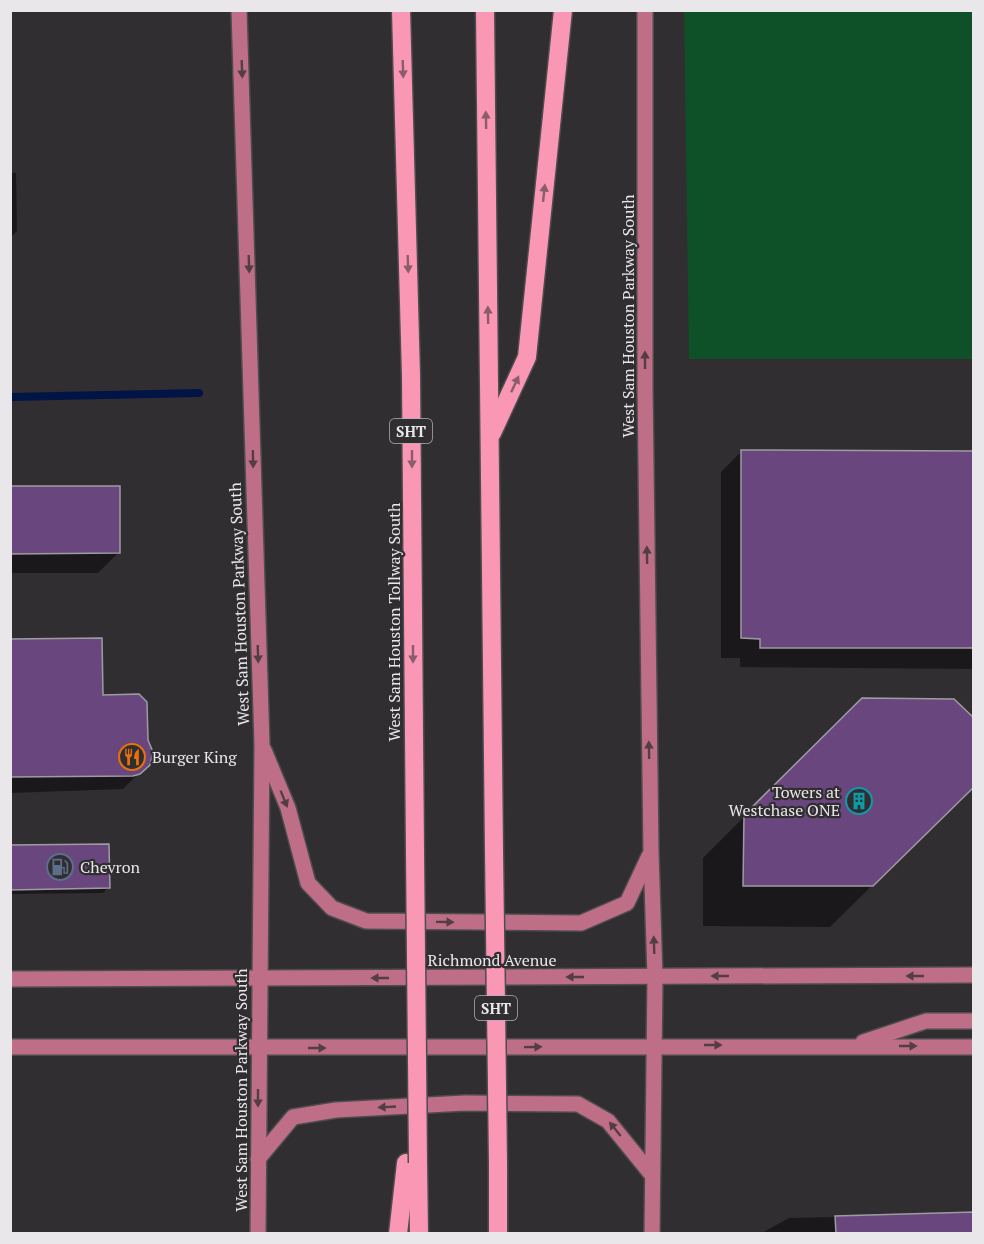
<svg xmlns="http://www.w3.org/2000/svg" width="984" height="1244" font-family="'PT Serif',serif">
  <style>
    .green { fill: #0e5027 }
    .shadow { fill: #0007 }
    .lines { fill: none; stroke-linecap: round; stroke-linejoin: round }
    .stream { stroke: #001545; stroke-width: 8 }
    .building { fill: #69477e; stroke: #9e9ca0; stroke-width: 1.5 }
    .secondary-casing { stroke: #4e4c4e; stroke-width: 18 }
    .motorway-casing { stroke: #4e4c4e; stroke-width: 21 }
    .secondary { stroke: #be6e86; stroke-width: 15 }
    .motorway { stroke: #fa97b5; stroke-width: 18 }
    .motorway-bridge-casing { stroke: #4e4c4e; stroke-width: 21; stroke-linecap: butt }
    .motorway-bridge { stroke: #fa97b5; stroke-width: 18 }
    .oneway { fill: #543e46 }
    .oneway2 { fill: #8b5d6c }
    .labels { text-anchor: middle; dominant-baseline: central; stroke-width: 4.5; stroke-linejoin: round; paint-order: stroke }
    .shield { fill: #312e31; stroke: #b2b0b2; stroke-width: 1.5 }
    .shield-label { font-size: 15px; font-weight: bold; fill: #e9e7e9 }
    .street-label { font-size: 16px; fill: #e9e7e9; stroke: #312e31 }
    .poi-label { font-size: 16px; fill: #e9e7e9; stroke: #312e31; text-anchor: start }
  </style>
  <rect width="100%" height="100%" fill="#312e31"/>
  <polygon class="green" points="684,11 973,11 973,359 689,359"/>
  <g class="shadow">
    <polygon points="10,173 16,173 17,231 10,238"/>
    <polygon points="741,452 974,453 974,669 740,667 740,658 721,658 721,472"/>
    <polygon points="10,487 118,553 98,573 10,573"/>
    <polygon points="10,640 102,696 139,773 123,789 10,793"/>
    <polygon points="862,699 974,785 830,927 703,926 703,858"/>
    <polygon points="10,846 108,888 103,893 10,894"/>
    <polygon points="974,1214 974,1234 760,1234 789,1218"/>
  </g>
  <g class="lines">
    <polyline class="stream" points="10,397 199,393"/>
  </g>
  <g class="building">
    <polygon points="741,450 974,451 974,648 760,648 760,639 741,638"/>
    <polygon points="10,486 120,486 120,553 10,554"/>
    <polygon points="102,638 103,695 139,694 147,702 148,740 153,752 150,765 140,774 133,776 10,777 10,639"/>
    <polygon points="862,698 954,699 974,718 974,787 873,886 743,886 744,815"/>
    <polygon points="109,844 110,888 10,890 10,845"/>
    <polygon points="974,1212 974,1233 836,1233 835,1216"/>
  </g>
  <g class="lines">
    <defs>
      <g id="secondary">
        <polyline points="239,10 262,745 258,1234"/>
        <polyline points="645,10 645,386 651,852 655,977 652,1234"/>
        <polyline points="264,750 288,808 308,883 332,908 366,921 581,923 627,903 649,856"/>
        <polyline points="10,979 974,975"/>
        <polyline points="863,1042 926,1021 974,1021"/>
        <polyline points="10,1047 974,1047"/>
        <polyline points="258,1159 293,1117 336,1110 465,1103 578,1104 608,1121 652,1175"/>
      </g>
      <g id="motorway">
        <polyline points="401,10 411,376 415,852"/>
        <polyline points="485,10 494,851"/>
        <polyline points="492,433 527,357 563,10"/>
        <polyline points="418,1163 419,1234"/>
        <polyline points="498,1164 498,1234"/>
        <polyline points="398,1234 406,1163"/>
      </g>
    </defs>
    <use href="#secondary" class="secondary-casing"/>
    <use href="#motorway" class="motorway-casing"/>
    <use href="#secondary" class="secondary"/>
    <use href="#motorway" class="motorway"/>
    <defs>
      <g id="motorway-bridge">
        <polyline points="494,851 498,1164"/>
        <polyline points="415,852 418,1163"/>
      </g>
    </defs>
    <use href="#motorway-bridge" class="motorway-bridge-casing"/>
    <use href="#motorway-bridge" class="motorway-bridge"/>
  </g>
  <defs><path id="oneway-solid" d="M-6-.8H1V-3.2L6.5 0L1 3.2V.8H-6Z" transform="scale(1.5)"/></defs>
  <g class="oneway">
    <use href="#oneway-solid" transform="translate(242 69) rotate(88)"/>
    <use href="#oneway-solid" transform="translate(249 264) rotate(88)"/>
    <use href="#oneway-solid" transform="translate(645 360) rotate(-90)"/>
    <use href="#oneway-solid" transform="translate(253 459) rotate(89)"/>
    <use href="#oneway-solid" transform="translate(647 555) rotate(-91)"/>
    <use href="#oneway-solid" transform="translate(258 654) rotate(88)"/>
    <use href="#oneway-solid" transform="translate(649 750) rotate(-91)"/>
    <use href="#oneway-solid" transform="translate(284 799) rotate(68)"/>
    <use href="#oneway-solid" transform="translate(445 922) rotate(1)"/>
    <use href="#oneway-solid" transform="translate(654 945) rotate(-92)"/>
    <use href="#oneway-solid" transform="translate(720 976) rotate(180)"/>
    <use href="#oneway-solid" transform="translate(915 976) rotate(180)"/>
    <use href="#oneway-solid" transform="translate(575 977) rotate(180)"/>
    <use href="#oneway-solid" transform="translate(380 978) rotate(180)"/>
    <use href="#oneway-solid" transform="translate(713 1045)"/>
    <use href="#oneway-solid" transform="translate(908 1046)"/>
    <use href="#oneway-solid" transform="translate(533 1047) rotate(-1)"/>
    <use href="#oneway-solid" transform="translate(317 1048)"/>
    <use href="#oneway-solid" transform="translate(258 1098) rotate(90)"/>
    <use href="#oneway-solid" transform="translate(387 1107) rotate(177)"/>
    <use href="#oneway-solid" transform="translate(615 1129) rotate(-129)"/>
  </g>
  <g class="oneway2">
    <use href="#oneway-solid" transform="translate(403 69) rotate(88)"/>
    <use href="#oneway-solid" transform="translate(486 120) rotate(-91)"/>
    <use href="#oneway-solid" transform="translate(544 193) rotate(-84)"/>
    <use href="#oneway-solid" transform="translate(408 264) rotate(88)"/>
    <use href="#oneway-solid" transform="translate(488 315) rotate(-91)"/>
    <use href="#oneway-solid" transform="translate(515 384) rotate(-65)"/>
    <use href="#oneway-solid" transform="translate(412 459) rotate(90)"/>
    <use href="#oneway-solid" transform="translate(413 654) rotate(90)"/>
  </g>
  <defs>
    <symbol id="restaurant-ring" viewBox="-11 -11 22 22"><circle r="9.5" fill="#312e31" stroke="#e8710a" stroke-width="1.5"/><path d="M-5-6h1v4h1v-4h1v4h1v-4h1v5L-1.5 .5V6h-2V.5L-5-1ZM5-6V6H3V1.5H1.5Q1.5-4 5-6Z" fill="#e8710a"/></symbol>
    <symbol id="building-ring" viewBox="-11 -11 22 22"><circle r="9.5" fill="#312e31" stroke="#0f9aa8" stroke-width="1.5"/><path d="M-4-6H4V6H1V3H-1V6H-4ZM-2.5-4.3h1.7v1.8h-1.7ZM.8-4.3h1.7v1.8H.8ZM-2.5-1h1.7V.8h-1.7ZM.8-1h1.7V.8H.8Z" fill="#0f9aa8"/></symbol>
    <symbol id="fuel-ring" viewBox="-11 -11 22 22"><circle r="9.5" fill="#312e31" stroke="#5c6f8a" stroke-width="1.5"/><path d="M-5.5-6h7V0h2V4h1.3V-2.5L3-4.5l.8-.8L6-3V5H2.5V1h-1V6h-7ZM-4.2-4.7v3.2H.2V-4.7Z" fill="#5c6f8a"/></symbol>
  </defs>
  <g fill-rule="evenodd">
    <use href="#restaurant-ring" x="117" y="742" width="30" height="30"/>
    <use href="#building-ring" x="844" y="786" width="30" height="30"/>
    <use href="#fuel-ring" x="45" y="852" width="30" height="30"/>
  </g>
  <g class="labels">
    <g class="shield">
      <rect x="390" y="419" width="42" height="24" rx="4.5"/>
      <rect x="475" y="996" width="42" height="24" rx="4.5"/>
    </g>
    <g class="shield-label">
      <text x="411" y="431">SHT</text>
      <text x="496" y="1008">SHT</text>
    </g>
    <g class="street-label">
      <text transform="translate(628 316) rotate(-90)">West Sam Houston Parkway South</text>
      <text transform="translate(239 604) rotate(-92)">West Sam Houston Parkway South</text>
      <text transform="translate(394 622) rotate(-90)">West Sam Houston Tollway South</text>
      <text x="492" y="960">Richmond Avenue</text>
      <text transform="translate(241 1090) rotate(-90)">West Sam Houston Parkway South</text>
    </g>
    <g class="poi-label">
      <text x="152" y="757">Burger King</text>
      <text x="840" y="792" text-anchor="end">Towers at<tspan x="840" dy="18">Westchase ONE</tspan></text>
      <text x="80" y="867">Chevron</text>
    </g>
  </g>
  <rect width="984" height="1244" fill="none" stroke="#e9e7e9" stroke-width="24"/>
</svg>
